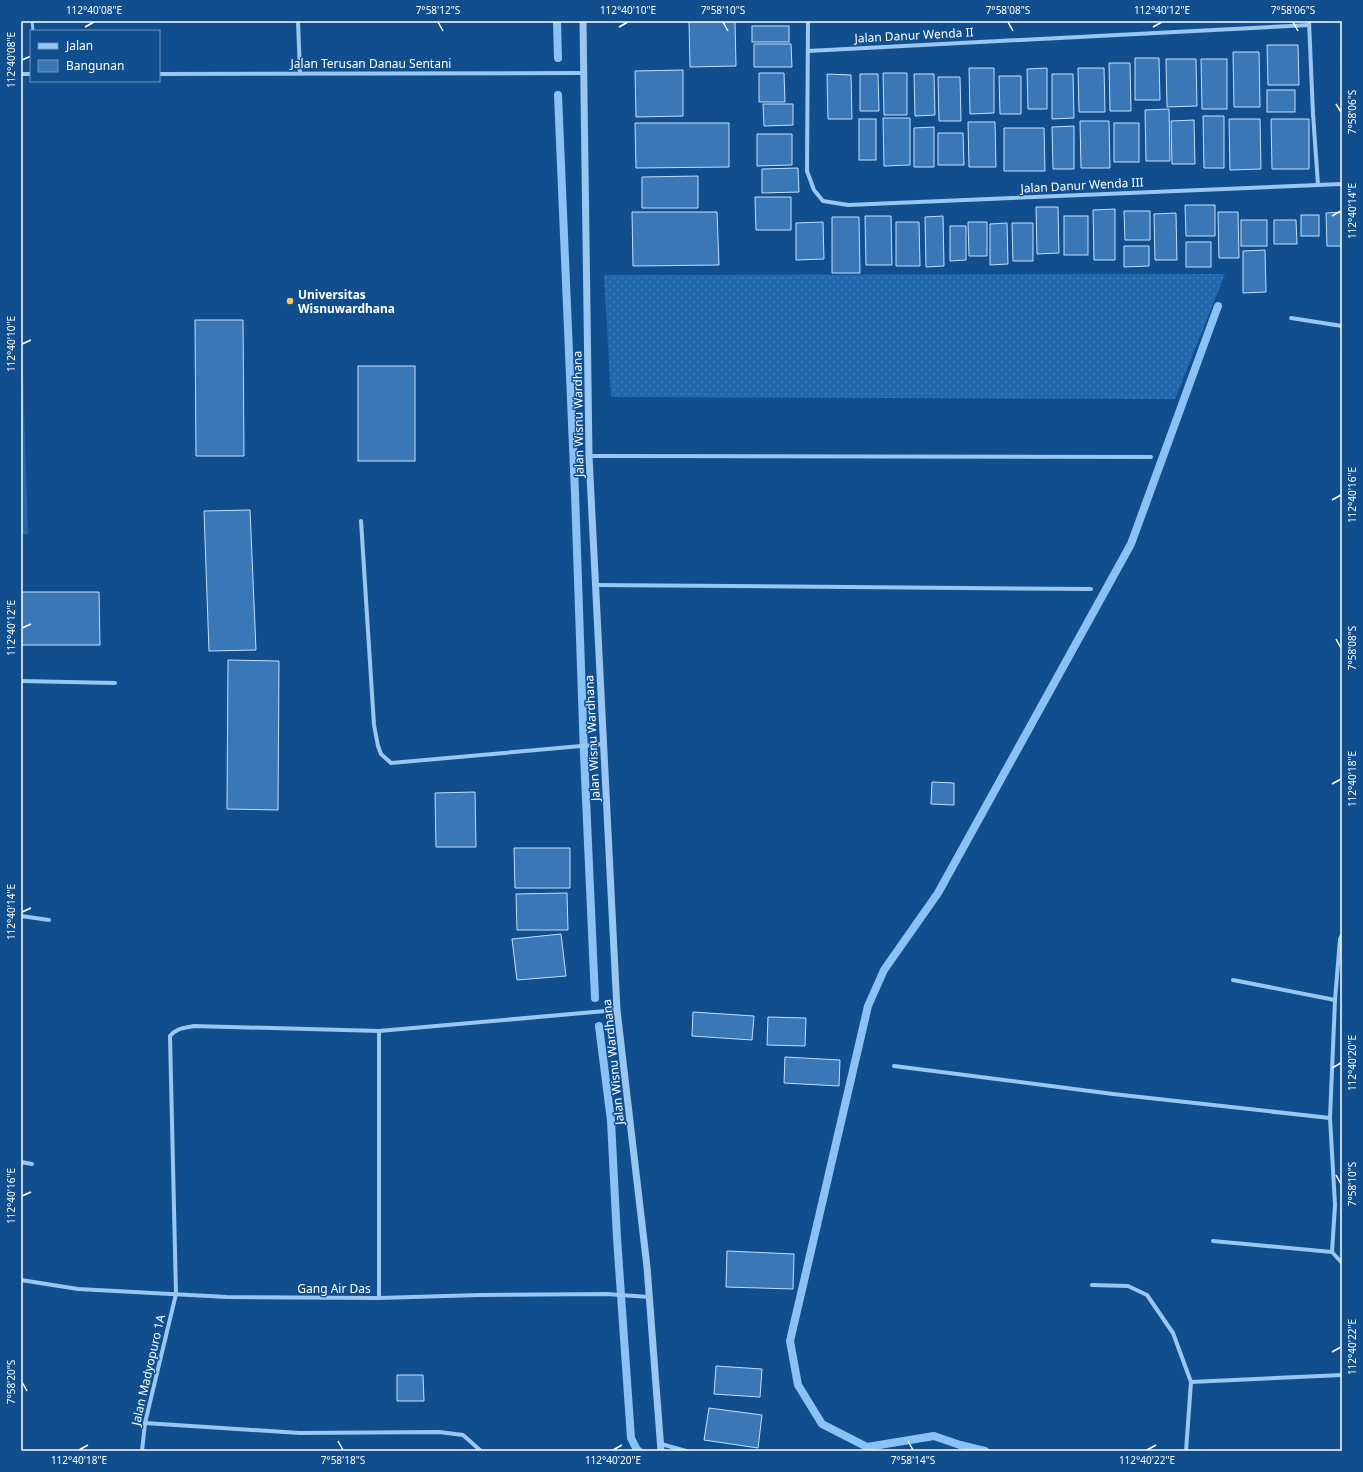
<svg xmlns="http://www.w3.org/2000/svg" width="1363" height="1472" font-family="'Noto Sans',sans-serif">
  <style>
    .grass { fill: url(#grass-dots) }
    .green { fill: #2268ad }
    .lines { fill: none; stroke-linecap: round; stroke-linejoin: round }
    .stream { stroke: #8bc2f6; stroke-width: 8 }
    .building { fill: #3977b7; stroke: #c1dffd }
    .service { stroke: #9ac6f2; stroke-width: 3 }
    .minor { stroke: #9ac6f2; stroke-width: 4 }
    .tertiary { stroke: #9ac6f2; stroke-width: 7 }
    .ticks { fill: none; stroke: #fff; stroke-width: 1.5 }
    .poi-dot { fill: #ffc75b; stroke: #114e8e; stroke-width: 1.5 }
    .labels { text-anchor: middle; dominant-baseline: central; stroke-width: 3; stroke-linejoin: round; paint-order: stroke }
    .street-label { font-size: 12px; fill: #fff; stroke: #114e8e }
    .poi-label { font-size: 12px; font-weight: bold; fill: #fff; stroke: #114e8e; text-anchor: start }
    .neatline { fill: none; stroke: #fff; stroke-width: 1.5 }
    .ticks-label { font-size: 10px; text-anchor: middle; fill: #fff }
  </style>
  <defs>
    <pattern id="grass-dots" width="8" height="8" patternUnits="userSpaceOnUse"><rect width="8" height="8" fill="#2268ad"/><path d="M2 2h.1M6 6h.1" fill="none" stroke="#437fb9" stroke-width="1.8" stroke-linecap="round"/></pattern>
  </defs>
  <rect width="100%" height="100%" fill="#114e8e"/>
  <polygon class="grass" points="1225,274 1175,399 611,397 604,275"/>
  <polygon class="green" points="21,345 22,345 28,534 21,534"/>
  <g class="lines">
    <g class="stream">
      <polyline points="557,21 558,58"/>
      <polyline points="558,95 575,493 584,755 595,998"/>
      <polyline points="599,1026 611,1121 617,1238 631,1438 637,1450 639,1451"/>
      <polyline points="985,1451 960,1445 934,1436 867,1447 822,1424 798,1385 790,1341 868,1006 884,970 938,893 1131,544 1218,306"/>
    </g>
  </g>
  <g class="building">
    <polygon points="689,21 735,21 736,66 690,67"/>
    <rect x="752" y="26" width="37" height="16"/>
    <polygon points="754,44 791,44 792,67 754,67"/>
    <polygon points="1267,45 1298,45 1299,85 1268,85"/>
    <polygon points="1233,52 1259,52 1260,107 1234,107"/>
    <polygon points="1135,58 1159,58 1160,100 1135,100"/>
    <polygon points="1166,59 1196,59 1197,106 1167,107"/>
    <polygon points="1201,59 1227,59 1227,109 1202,109"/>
    <polygon points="1109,63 1130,63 1131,111 1110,111"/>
    <polygon points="969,68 994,68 994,113 970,114"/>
    <polygon points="1047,68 1047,109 1028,109 1027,69"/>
    <polygon points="1078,68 1104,68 1105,112 1079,112"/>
    <polygon points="683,70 683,116 636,117 635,71"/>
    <polygon points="759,73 784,73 785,102 759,102"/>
    <polygon points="883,73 907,73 907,115 884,115"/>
    <polygon points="827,74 851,75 852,119 828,119"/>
    <polygon points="860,74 878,74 879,111 860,111"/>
    <polygon points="914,74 934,74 935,115 915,116"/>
    <polygon points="1052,74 1073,74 1074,118 1052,119"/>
    <polygon points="999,76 1021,76 1021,114 1000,114"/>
    <polygon points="938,77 960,77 961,121 939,121"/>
    <rect x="1267" y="90" width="28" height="22"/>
    <polygon points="763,104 793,104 793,125 764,126"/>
    <polygon points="1169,109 1170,161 1146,161 1145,110"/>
    <polygon points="1203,116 1224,116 1224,168 1204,168"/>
    <polygon points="883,118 910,118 910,165 884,166"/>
    <rect x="859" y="119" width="17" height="41"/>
    <polygon points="1229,119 1260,119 1261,169 1230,170"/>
    <polygon points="1271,119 1309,119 1309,169 1272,169"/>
    <polygon points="1194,120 1195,164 1172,164 1171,121"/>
    <polygon points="1080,121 1109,121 1110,168 1081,168"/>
    <polygon points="968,122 995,122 996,167 969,167"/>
    <polygon points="635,123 729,123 729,167 636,168"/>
    <rect x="1114" y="123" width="25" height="39"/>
    <polygon points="1074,126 1074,169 1053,169 1052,127"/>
    <polygon points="934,127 934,167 914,167 914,128"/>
    <polygon points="1004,128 1044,128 1045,171 1004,171"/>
    <polygon points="938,133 963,133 964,165 938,165"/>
    <polygon points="757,134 792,134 792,165 757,166"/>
    <polygon points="798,168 799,192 762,193 762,169"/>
    <polygon points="698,176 698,208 642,208 642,177"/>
    <polygon points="755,197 791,197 791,230 756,230"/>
    <polygon points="1185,205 1215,205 1215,236 1186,236"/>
    <polygon points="1036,207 1058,207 1059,253 1037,254"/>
    <polygon points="1115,209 1115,260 1094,260 1093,210"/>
    <polygon points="1124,211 1150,211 1150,240 1125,240"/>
    <polygon points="632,212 717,212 719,265 633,266"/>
    <polygon points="1218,212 1238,212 1239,258 1219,258"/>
    <polygon points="1342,212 1342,246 1327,246 1326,213"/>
    <polygon points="1176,213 1177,260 1155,260 1154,214"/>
    <rect x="1301" y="215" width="18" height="21"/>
    <polygon points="865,216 891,216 892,265 866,265"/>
    <polygon points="943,216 944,266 926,267 925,217"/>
    <rect x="1064" y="216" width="24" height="39"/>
    <polygon points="832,217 859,217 860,273 832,273"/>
    <rect x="1241" y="220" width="26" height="26"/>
    <polygon points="1274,220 1296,220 1297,244 1274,244"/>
    <polygon points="823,222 824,259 796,260 796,223"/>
    <polygon points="896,222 919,222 920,266 896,266"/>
    <polygon points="968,222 987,222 987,256 969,256"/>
    <polygon points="1007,223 1008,264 990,265 990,224"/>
    <polygon points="1012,223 1033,223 1033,261 1013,261"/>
    <polygon points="950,226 966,226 966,260 950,261"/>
    <rect x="1186" y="242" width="25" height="25"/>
    <polygon points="1124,246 1149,246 1149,266 1124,267"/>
    <polygon points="1265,250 1266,292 1243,293 1243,251"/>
    <polygon points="195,320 243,320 244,456 196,456"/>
    <rect x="358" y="366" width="57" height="95"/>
    <polygon points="250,510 256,650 209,651 204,511"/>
    <polygon points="21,592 99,592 100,645 21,645"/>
    <polygon points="228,660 279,661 278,810 227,809"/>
    <polygon points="932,782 954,783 954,805 931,804"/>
    <polygon points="475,792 476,847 436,847 435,793"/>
    <polygon points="514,848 570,848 570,888 515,888"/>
    <polygon points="567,893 568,930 517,930 516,894"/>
    <polygon points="561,934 566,976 517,980 512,939"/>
    <polygon points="693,1012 754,1016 752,1040 692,1036"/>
    <polygon points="768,1017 806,1018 805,1046 767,1045"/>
    <polygon points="785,1057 840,1060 839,1086 784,1083"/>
    <polygon points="727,1251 794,1254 793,1289 726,1287"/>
    <polygon points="716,1366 762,1369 760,1397 714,1394"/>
    <polygon points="397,1375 423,1375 424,1401 397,1401"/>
    <polygon points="709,1408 762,1415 758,1448 704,1440"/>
  </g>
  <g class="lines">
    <polyline class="service" points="32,21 33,31"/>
    <g class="minor">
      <polyline points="298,21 300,73"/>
      <polyline points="808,21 807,171 814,190 823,201 848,205 1342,184"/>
      <polyline points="1309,21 1313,114 1318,185"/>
      <polyline points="808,51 1309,25"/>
      <polyline points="21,74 31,74"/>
      <polyline points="159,74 584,73"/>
      <polyline points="1291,318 1342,326"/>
      <polyline points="589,456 1151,457"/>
      <polyline points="361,521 374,725 378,746 381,754 391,763 604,744"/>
      <polyline points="595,585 1091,589"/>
      <polyline points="21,681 115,683"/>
      <polyline points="21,916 49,920"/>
      <polyline points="1233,980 1335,1000"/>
      <polyline points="379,1031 379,1298"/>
      <polyline points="894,1066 1113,1094 1330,1118 1335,1205 1332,1252"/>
      <polyline points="1330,1118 1335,1000 1340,939 1342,935"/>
      <polyline points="21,1162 32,1164"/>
      <polyline points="1213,1241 1332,1252 1342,1263"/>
      <polyline points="21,1280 78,1289 227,1297 379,1298 479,1295 607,1294 649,1297"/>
      <polyline points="1092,1285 1128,1286 1147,1295 1173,1333 1191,1382 1186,1451"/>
      <polyline points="1191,1382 1342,1375"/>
      <polyline points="145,1423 300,1433 439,1432 463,1435 481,1451"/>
      <polyline points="661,1444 686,1451"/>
      <path d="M142,1451L145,1423L176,1294L170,1036C176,1028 185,1028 194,1026L379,1031L617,1010"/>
    </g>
    <polyline class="tertiary" points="583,21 589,456 617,1010 647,1267 661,1451"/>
  </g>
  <path class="ticks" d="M438,22L443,31M723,22L728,31M1008,22L1013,31M1293,22L1298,31M85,27L94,22M619,27L628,22M1153,27L1162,22M22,60L31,56M1336,104L1341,112M1332,216L1341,211M22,344L31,340M1332,500L1341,495M22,628L31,624M1336,639L1341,648M1332,784L1341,779M22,912L31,908M1332,1068L1341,1063M1336,1175L1341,1184M22,1196L31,1192M1332,1352L1341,1347M22,1382L27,1391M338,1441L343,1450M908,1441L913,1450M79,1450L88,1445M613,1450L622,1445M1147,1450L1156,1445"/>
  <circle class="poi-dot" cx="290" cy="301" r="4"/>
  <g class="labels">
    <g class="street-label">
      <text transform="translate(914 35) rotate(-3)">Jalan Danur Wenda II</text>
      <text x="371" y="63">Jalan Terusan Danau Sentani</text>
      <text transform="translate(1082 185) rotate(-3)">Jalan Danur Wenda III</text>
      <text transform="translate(578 414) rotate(-91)">Jalan Wisnu Wardhana</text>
      <text transform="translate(592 738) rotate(-93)">Jalan Wisnu Wardhana</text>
      <text transform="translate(613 1062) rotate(-96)">Jalan Wisnu Wardhana</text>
      <text x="334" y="1288">Gang Air Das</text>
      <text transform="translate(148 1370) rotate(-77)">Jalan Madyopuro 1A</text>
    </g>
    <g class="poi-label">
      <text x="298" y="294">Universitas<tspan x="298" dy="14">Wisnuwardhana</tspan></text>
    </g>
  </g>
  <rect width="1363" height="1472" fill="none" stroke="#114e8e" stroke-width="44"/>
  <rect x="30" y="30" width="130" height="52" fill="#114e8e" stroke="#7095bb"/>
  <rect x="38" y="43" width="20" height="6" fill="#9ac6f2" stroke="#7095bb"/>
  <text x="66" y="50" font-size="12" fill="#ffffff">Jalan</text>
  <rect x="38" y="60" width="20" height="12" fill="#3977b7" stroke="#7095bb"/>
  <text x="66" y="70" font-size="12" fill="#ffffff">Bangunan</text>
  <rect x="22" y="22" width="1319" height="1428" class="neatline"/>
  <g class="ticks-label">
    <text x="94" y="14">112°40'08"E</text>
    <text x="438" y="14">7°58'12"S</text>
    <text x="628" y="14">112°40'10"E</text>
    <text x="723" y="14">7°58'10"S</text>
    <text x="1008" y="14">7°58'08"S</text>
    <text x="1162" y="14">112°40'12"E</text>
    <text x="1293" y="14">7°58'06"S</text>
    <text transform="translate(11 60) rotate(-90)" y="4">112°40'08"E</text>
    <text transform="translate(1352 112) rotate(-90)" y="4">7°58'06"S</text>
    <text transform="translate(1352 211) rotate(-90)" y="4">112°40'14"E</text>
    <text transform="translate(11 344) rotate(-90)" y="4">112°40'10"E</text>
    <text transform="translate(1352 495) rotate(-90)" y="4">112°40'16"E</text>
    <text transform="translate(11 628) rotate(-90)" y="4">112°40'12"E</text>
    <text transform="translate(1352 648) rotate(-90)" y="4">7°58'08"S</text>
    <text transform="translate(1352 779) rotate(-90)" y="4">112°40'18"E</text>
    <text transform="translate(11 912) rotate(-90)" y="4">112°40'14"E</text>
    <text transform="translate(1352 1063) rotate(-90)" y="4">112°40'20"E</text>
    <text transform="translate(1352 1184) rotate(-90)" y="4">7°58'10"S</text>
    <text transform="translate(11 1196) rotate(-90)" y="4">112°40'16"E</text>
    <text transform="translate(1352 1347) rotate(-90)" y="4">112°40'22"E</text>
    <text transform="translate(11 1382) rotate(-90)" y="4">7°58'20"S</text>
    <text x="79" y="1464">112°40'18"E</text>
    <text x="343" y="1464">7°58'18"S</text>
    <text x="613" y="1464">112°40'20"E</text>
    <text x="913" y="1464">7°58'14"S</text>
    <text x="1147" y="1464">112°40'22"E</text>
  </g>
</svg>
